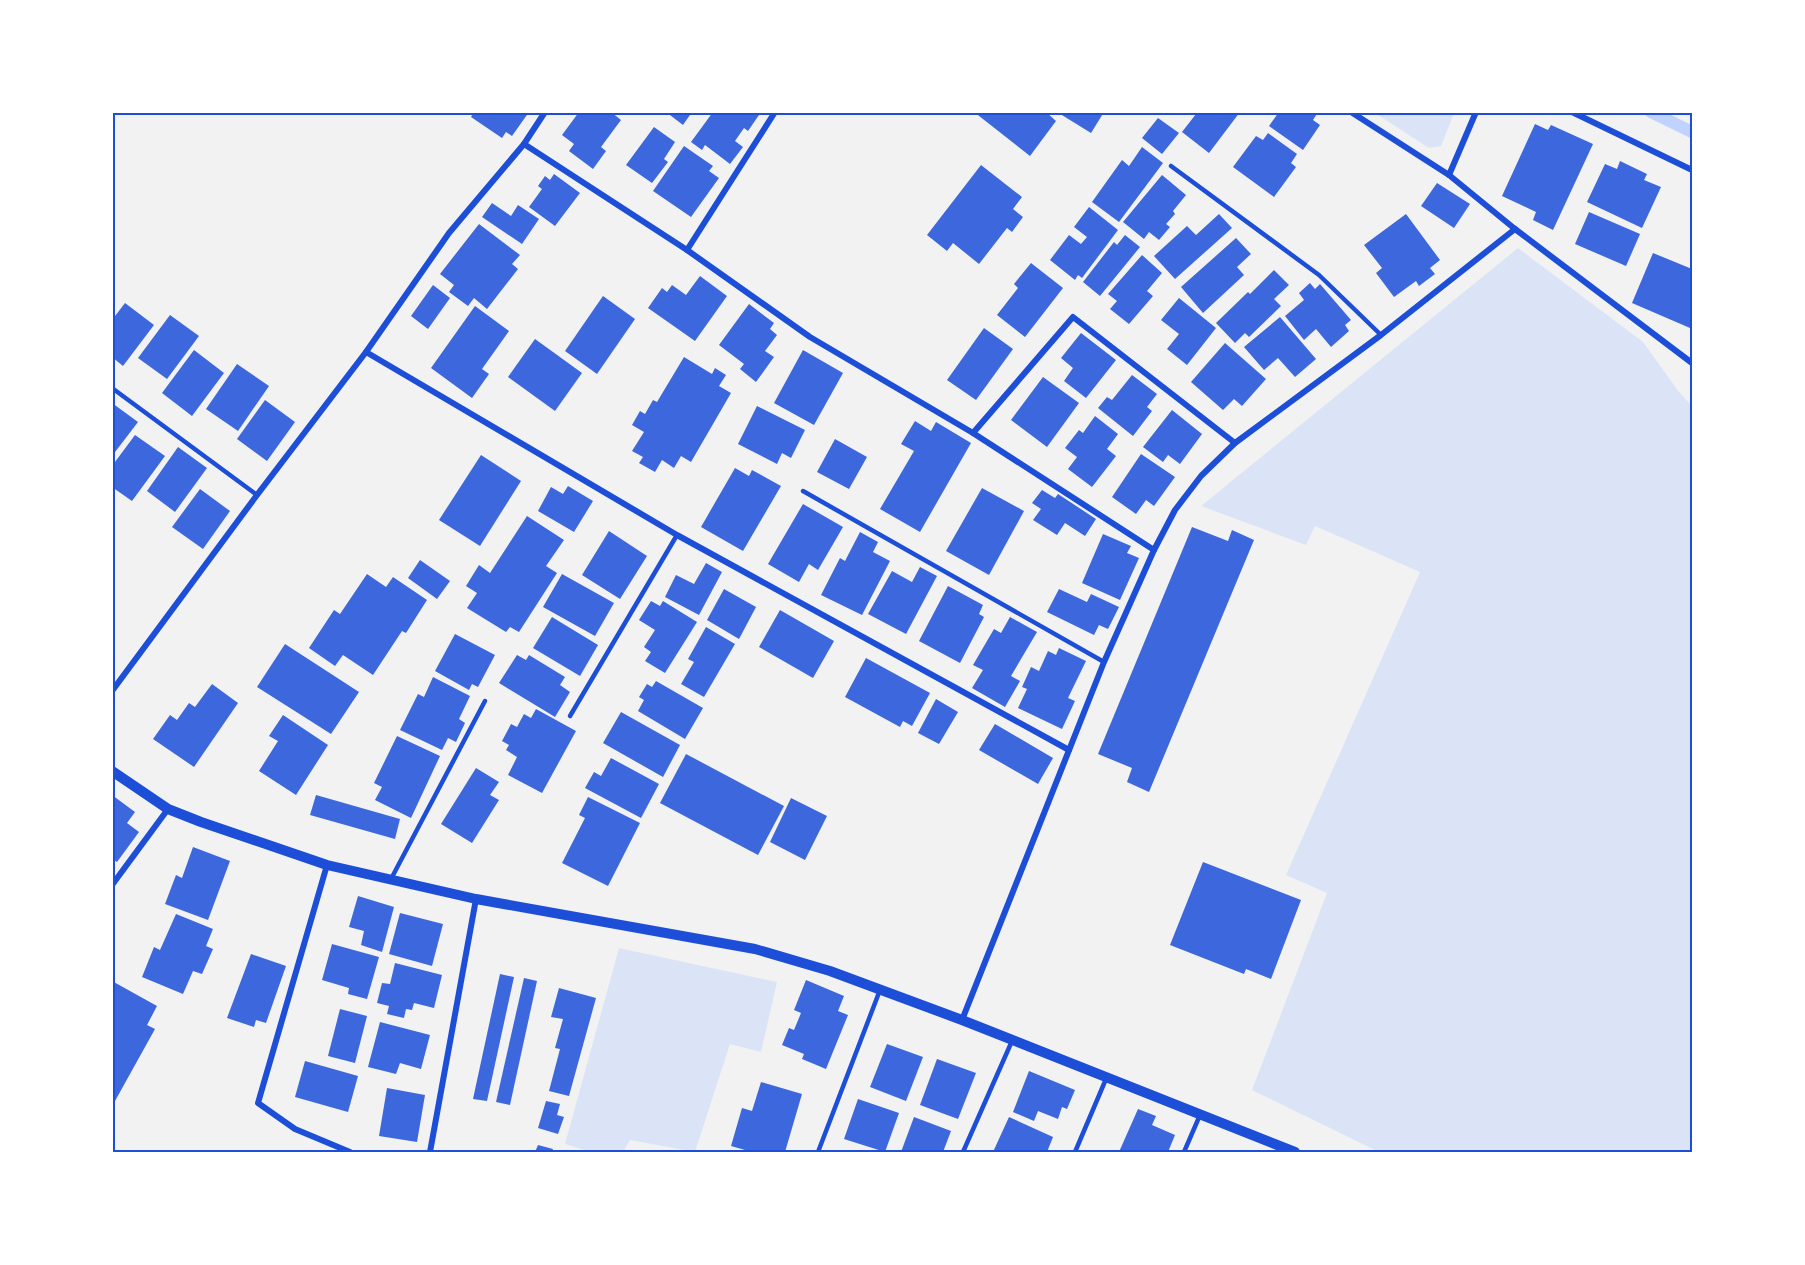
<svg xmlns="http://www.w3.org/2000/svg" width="1805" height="1265" font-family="'PT Serif',serif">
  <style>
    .green { fill: #dbe4f7 }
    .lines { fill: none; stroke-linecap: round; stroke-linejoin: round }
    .stream { stroke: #bfd3fe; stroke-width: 12 }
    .building { fill: #3d67dc }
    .service { stroke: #1d4ed8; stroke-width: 4.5 }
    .minor { stroke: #1d4ed8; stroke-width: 6 }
    .tertiary { stroke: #1d4ed8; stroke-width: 10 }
    .neatline { fill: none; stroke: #1d4ed8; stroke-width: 2 }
  </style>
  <rect width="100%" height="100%" fill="#f2f2f2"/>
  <g class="green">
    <polygon points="1375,113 1454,113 1441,146 1429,148"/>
    <polygon points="1518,248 1643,342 1679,392 1692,406 1692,1152 1379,1152 1252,1090 1327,893 1286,875 1420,572 1315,526 1306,545 1201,506"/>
    <polygon points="619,948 777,982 761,1052 730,1044 695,1152 630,1140 623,1152 591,1152 565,1144"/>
  </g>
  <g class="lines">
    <polyline class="stream" points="1651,112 1692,132"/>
  </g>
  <g class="building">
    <polygon points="474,112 529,112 512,136 506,132 502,138 471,117"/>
    <polygon points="579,112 611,112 621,120 601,147 606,151 593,169 569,151 574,144 562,135"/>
    <polygon points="666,112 692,112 683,125"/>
    <polygon points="713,112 761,112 748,131 744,128 735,141 743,147 730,164 705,145 702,150 691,142"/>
    <polygon points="974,112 1046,112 1056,121 1030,156"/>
    <polygon points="1057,112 1104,112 1091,133"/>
    <polygon points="1194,112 1240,112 1209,153 1182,132 1196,114"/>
    <polygon points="1279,112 1318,112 1313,120 1320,125 1303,150 1269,126"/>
    <polygon points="1158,118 1179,133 1162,154 1142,138"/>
    <polygon points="1535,124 1548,130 1551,125 1593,144 1553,230 1533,220 1536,212 1502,196"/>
    <polygon points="654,127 675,142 664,159 668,162 652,183 626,165"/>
    <polygon points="1268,133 1297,154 1291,163 1296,167 1274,197 1233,167 1256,136 1263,140"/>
    <polygon points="684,146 713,166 709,171 719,178 691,217 653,191"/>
    <polygon points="1142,147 1163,163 1119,222 1092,202 1122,160 1129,166"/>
    <polygon points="1620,161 1647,174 1644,180 1661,187 1642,228 1587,202 1605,164 1617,169"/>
    <polygon points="981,165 1022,197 1013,209 1023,217 1012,232 1007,228 979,264 953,243 947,251 927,235"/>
    <polygon points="554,174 580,193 555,226 529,207 542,189 538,186 545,176 550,180"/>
    <polygon points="1162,175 1186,195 1173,211 1175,214 1166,224 1170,227 1159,240 1149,232 1144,239 1123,222"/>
    <polygon points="1437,183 1470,204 1454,228 1421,206"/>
    <polygon points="492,203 511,216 518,205 539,219 522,244 482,217"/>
    <polygon points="1089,207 1118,230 1082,278 1078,275 1075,280 1050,260 1069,235 1081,244 1087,237 1074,227"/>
    <polygon points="1589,212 1640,234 1626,266 1575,244"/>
    <polygon points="1219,214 1232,228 1175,279 1154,256 1187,226 1196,235"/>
    <polygon points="1406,214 1440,260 1430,268 1435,274 1419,286 1416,281 1394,297 1376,273 1382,268 1364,245"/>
    <polygon points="479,224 520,255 512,264 518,269 487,309 474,298 468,306 449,292 454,285 440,274"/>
    <polygon points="1125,235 1140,247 1100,296 1083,282 1114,242 1117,245"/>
    <polygon points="1236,238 1251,254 1237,267 1244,275 1203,313 1181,287"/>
    <polygon points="1653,253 1692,269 1692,323 1690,328 1632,303"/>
    <polygon points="1142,255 1162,273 1147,291 1153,296 1129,324 1110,309 1117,301 1108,294"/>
    <polygon points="1031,263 1063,288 1025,337 997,315 1018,288 1014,284"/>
    <polygon points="1274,270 1289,285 1274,299 1281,306 1249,337 1245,333 1235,343 1216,323 1248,292 1250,294"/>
    <polygon points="700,276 727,296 695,341 648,308 662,288 667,292 672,285 686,295"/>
    <polygon points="1310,283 1315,289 1320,284 1351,320 1345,325 1349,331 1331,347 1316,329 1304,340 1285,316 1304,300 1299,293"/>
    <polygon points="433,285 450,298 428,329 411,316"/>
    <polygon points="603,296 635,319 597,374 565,351"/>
    <polygon points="1179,298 1216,328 1187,365 1167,349 1179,334 1161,320"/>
    <polygon points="125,303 154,325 123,366 112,357 112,320"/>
    <polygon points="749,304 774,323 770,329 777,335 765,351 774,357 756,382 740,369 744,364 719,345"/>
    <polygon points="475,306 509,331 482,369 489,374 472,398 431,368"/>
    <polygon points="170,315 199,336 167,379 138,358"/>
    <polygon points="1280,317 1316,359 1295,377 1278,358 1264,370 1244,347"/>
    <polygon points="984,328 1013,349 976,400 947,380"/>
    <polygon points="1081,333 1116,360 1086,398 1064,381 1073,368 1061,358"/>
    <polygon points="535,339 582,373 555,411 508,377"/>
    <polygon points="1225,343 1266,379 1242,406 1234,399 1223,410 1191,382"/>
    <polygon points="194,350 224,373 192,416 162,393"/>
    <polygon points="803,350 843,373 814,425 774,403"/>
    <polygon points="684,357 712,374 715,368 726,375 719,386 731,393 691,462 681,456 674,468 662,460 655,472 639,463 643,457 632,451 644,432 632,425 640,411 645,414 653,400 657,402"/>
    <polygon points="237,364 269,386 238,431 206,409"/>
    <polygon points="1132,375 1157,394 1147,407 1152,411 1133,436 1098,408 1107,397 1112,400"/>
    <polygon points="1043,377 1079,403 1047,447 1011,420"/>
    <polygon points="265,400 295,422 267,461 237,439"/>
    <polygon points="112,403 138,422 112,456"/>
    <polygon points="757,406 805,430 791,458 782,453 777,464 738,444"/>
    <polygon points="1172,410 1202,434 1180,464 1168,455 1163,462 1143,447"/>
    <polygon points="1095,416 1118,434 1107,449 1116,456 1092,487 1068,469 1077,457 1065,448 1079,430 1083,433"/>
    <polygon points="915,421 931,431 936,422 971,443 920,532 880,509 914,451 901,444"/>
    <polygon points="135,435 165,456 132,501 112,487 112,466"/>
    <polygon points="835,439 867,457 849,489 817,472"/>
    <polygon points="178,447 207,468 175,512 147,491"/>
    <polygon points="1141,454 1175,477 1154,506 1146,500 1136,514 1112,497"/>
    <polygon points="481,455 521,481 480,546 439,520"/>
    <polygon points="735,468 749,476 752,470 781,486 743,551 701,527"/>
    <polygon points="568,486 593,501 574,532 538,511 551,487 563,494"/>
    <polygon points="982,488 1024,511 989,575 946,551"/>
    <polygon points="200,489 230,511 203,549 172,527"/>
    <polygon points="1042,490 1055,498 1058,494 1096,519 1085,536 1065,523 1057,535 1033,520 1041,509 1032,503"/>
    <polygon points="803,504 843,527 818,570 809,564 799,582 768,564"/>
    <polygon points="527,516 564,540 546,566 557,573 519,632 510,627 506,632 467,608 477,593 466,586 479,565 490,573"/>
    <polygon points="1192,527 1228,541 1232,530 1254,540 1149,792 1127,782 1132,768 1098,754"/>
    <polygon points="609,531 647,556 620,599 582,575"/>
    <polygon points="860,532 878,542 873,552 890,561 862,615 821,595 840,558 845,561"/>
    <polygon points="1103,534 1131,546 1127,553 1139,558 1120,600 1082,583"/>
    <polygon points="420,560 450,581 437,599 408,578"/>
    <polygon points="706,563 722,572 699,615 665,597 676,575 694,584"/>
    <polygon points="920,567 937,576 906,634 868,614 892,571 912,582"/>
    <polygon points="367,574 386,587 393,577 427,600 406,633 402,631 373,675 343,655 335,666 309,648 334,610 340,614"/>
    <polygon points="562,574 614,603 595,636 543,607"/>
    <polygon points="948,586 983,605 979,614 984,617 960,663 919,641"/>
    <polygon points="724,589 756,607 739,639 707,620"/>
    <polygon points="1059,589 1087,602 1091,594 1119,607 1108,629 1099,625 1094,635 1047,612"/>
    <polygon points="651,601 660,606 663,601 697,622 665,673 645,661 651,652 644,647 655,630 639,620"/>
    <polygon points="780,610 834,641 813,678 759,647"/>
    <polygon points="552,617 598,645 580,676 533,648"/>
    <polygon points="1010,617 1037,632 1011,676 1020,681 1005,707 972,688 983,670 973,665 994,629 1001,633"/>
    <polygon points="706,627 735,644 704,697 681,684 694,662 688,659"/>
    <polygon points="455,634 495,655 478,687 472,684 469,690 435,671"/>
    <polygon points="285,644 359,692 331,734 257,687"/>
    <polygon points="1059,648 1086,661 1068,698 1075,701 1062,729 1018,708 1027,689 1022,687 1031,667 1039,671 1048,651 1056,655"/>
    <polygon points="517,655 526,660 529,655 565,677 560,685 570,692 555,717 499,683"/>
    <polygon points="866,658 930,693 912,726 903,721 900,727 845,697"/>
    <polygon points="433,677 470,696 459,719 465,723 456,742 448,738 442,750 400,730 418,694 424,697"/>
    <polygon points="656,681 703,708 685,739 638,711 644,700 639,697 647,684 652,687"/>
    <polygon points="212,684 238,703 194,767 153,739 170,715 177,720 189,703 195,707"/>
    <polygon points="936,699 958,712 939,744 918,733"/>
    <polygon points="536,709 576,731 542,793 508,775 517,757 506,750 509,745 502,741 511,724 517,727 524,714 531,718"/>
    <polygon points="621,712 680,745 663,777 603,743"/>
    <polygon points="283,715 328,745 296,795 259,771 278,741 269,736"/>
    <polygon points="995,724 1053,758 1038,784 979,750"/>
    <polygon points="397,736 440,756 411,818 375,800 382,787 374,783"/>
    <polygon points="686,754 784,806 758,855 660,803"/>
    <polygon points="611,758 659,784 641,818 585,788 594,772 601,776"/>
    <polygon points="476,768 499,782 490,795 499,800 472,843 441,824"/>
    <polygon points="112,795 135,812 127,823 139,832 117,862 112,859"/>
    <polygon points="316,795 400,819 395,839 310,815"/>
    <polygon points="588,797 640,823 608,886 562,863 585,818 579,815"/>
    <polygon points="791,798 827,816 805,860 770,842"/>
    <polygon points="193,847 230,861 208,920 165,904 176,875 182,878"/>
    <polygon points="1203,862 1301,900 1271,979 1246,969 1244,974 1170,945"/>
    <polygon points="358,896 394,907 382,952 361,945 364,931 349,927"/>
    <polygon points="400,913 443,924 432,966 389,954"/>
    <polygon points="176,914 213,929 206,946 213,949 202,974 193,971 183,994 142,977 154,947 160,950"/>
    <polygon points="332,944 379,957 367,999 348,994 349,988 322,980"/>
    <polygon points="251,954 286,966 266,1023 256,1020 254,1027 227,1018"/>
    <polygon points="395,963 442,975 434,1008 414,1003 412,1010 406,1009 404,1018 387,1014 389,1006 377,1003 382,983 390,984"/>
    <polygon points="500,974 514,977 487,1101 473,1099"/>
    <polygon points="524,978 537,981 510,1105 496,1102"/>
    <polygon points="806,980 844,996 838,1011 848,1015 826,1069 802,1059 804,1054 782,1045 789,1028 794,1030 801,1013 794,1010"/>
    <polygon points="112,981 157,1006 147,1025 155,1029 115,1101 112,1100"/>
    <polygon points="559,988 596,998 569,1096 549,1091 560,1049 555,1048 563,1019 551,1017"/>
    <polygon points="340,1009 367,1016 355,1063 328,1056"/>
    <polygon points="380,1022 430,1035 421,1069 400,1063 396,1074 368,1067"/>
    <polygon points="887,1044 923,1057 906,1101 870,1087"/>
    <polygon points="937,1059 976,1073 958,1119 920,1105"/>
    <polygon points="305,1061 358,1076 348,1112 295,1097"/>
    <polygon points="1029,1071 1075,1090 1067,1109 1062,1107 1058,1119 1038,1111 1034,1121 1013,1112"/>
    <polygon points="761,1082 802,1094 785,1152 752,1152 731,1146 742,1108 752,1111"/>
    <polygon points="387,1088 425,1095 417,1142 379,1136"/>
    <polygon points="858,1099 899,1113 885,1152 844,1139"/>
    <polygon points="546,1101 560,1104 557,1115 564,1117 558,1134 538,1128"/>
    <polygon points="1138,1109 1156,1116 1152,1125 1175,1135 1168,1152 1119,1152"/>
    <polygon points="914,1117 951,1131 943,1152 901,1152"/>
    <polygon points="1009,1117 1053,1137 1047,1152 993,1152"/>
    <polygon points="538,1145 553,1149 552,1152 535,1152"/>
  </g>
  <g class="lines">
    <g class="service">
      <polyline points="1171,166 1319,275 1381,335"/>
      <polyline points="112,388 257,495"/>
      <polyline points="803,491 1104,662"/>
      <polyline points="570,716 677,535"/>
      <polyline points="391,879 485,701"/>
      <polyline points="818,1152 880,990"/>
      <polyline points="963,1152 1012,1041"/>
      <polyline points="1075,1152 1106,1079"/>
      <polyline points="1184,1152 1200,1115"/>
    </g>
    <g class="minor">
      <polyline points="1351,112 1449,175 1515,229 1692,363"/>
      <polyline points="1572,112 1692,170"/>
      <polyline points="524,144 687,250 810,337 973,433 1154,550"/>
      <polyline points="1449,175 1476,112"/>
      <polyline points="687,250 775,112"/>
      <polyline points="366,352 677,535 1069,750"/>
      <polyline points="973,433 1073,317 1235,443"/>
      <polyline points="112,691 257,495 366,352 449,233 524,144 545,112"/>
      <polyline points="327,865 258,1103 295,1129 350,1152"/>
      <polyline points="112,885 168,809"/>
      <polyline points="962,1020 1104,662 1154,550 1175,510 1201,476 1235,443 1381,335 1515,229"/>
      <polyline points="430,1152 476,899"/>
    </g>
    <polyline class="tertiary" points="112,771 168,809 201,822 327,865 476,899 755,949 830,971 962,1020 1295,1152"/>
  </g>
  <rect width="1805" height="1265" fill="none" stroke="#ffffff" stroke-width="228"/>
  <rect x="114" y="114" width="1577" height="1037" class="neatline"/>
</svg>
